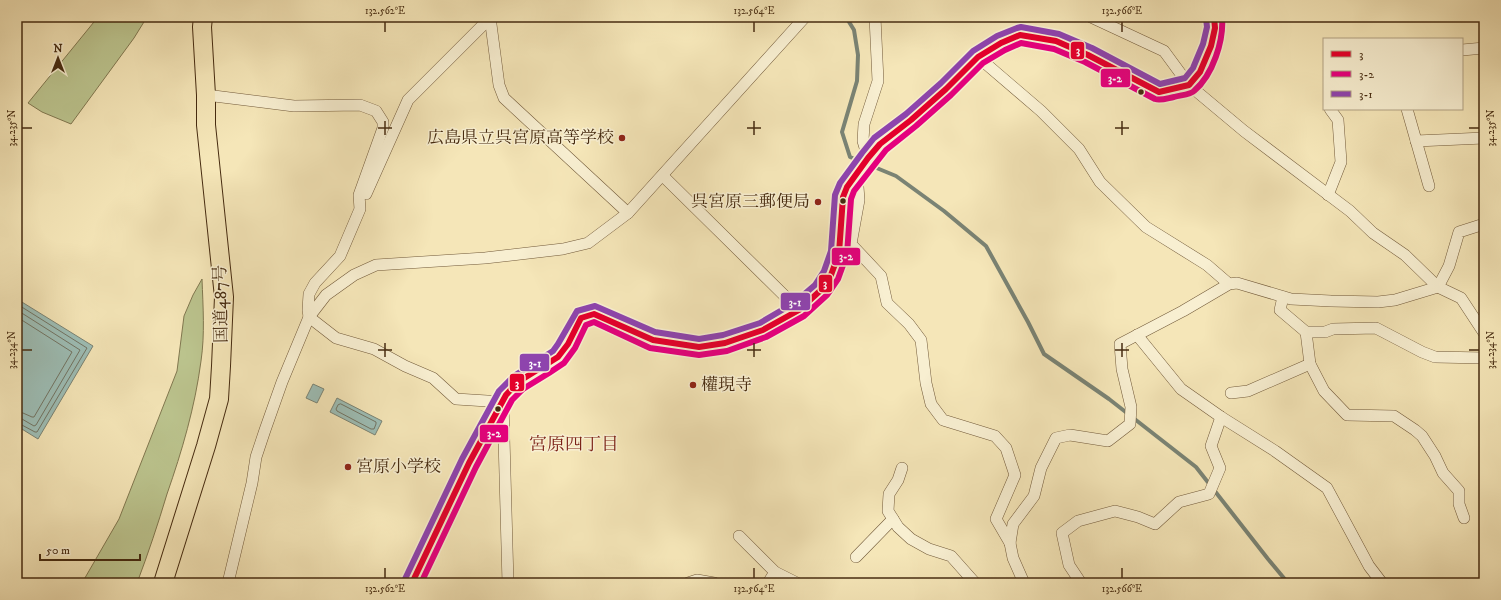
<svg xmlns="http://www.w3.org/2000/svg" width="1501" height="600" font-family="'IM FELL DW Pica','Noto Serif JP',serif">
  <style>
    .green { fill: #bcc58f; stroke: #817850 }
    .water { fill: #9dbeb6; stroke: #7a8374 }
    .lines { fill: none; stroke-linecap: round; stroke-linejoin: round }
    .shore { stroke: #727463; stroke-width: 1 }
    .stream { stroke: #7a8374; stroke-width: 4 }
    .minor-casing { stroke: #725a3a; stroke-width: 12 }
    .tertiary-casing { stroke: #725a3a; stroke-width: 14 }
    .trunk-casing { stroke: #462b10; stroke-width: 20 }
    .minor { stroke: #f8efd1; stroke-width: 11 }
    .tertiary { stroke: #f8efd1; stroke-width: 13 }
    .trunk { stroke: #f5e6b8; stroke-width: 18 }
    .bus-1-casing { stroke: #f8efd1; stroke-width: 9 }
    .bus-2-casing { stroke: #f8efd1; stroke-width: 9 }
    .bus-3-casing { stroke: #f8efd1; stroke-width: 9 }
    .bus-1 { stroke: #e4002b; stroke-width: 6 }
    .bus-2 { stroke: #e5007d; stroke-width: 6 }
    .bus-3 { stroke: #8e44ad; stroke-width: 6 }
    .ticks { fill: none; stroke: #462b10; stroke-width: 1.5 }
    .bus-dot { fill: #462b10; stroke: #f8efd1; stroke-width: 1.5 }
    .poi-dot { fill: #8f2418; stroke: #f8efd1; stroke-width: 1.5 }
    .labels { text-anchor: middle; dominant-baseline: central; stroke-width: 3; stroke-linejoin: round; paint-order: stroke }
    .poi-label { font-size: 17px; fill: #462b10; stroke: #f8efd1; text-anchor: end }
    .street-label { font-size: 17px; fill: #462b10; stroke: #f8efd1 }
    .neighbourhood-label { font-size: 18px; fill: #7a1f14; stroke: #f8efd1 }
    .line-badge { stroke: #f8efd1; stroke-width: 1.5 }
    .badge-label { font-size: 11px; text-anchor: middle; font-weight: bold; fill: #fff }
    .neatline { fill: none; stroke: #462b10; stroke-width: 1.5 }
    .ticks-label { font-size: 10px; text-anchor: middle; fill: #462b10 }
  </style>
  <rect width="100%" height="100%" fill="#f5e6b8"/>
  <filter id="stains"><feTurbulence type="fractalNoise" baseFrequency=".005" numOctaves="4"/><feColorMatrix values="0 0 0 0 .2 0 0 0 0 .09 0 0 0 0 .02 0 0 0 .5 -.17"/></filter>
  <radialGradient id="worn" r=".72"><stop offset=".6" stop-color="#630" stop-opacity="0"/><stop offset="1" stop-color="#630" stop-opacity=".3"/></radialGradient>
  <g class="green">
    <polygon points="98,17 147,17 134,38 71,124 42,112 28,103"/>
    <path d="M202,279C203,307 205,334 201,361C195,407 182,451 167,494C158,524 148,554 137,583H82L119,519L177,371L184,316L193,295Z"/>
  </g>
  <g class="water">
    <polygon points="17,299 93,346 38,439 17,426"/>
    <polygon points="313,384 324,389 317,403 306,398"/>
    <polygon points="337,398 382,421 375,435 330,412"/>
  </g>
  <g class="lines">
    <g class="shore">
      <polyline points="17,304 87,348 37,432 35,432 20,424 17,423"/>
      <polyline points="17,310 80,350 36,425 34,426 22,419 17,418"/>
      <polyline points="17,317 72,352 34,417 32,417 23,413 17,412"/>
      <polygon points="341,404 376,422 376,424 374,429 371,429 337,411 336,409 338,405"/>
    </g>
    <polyline class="stream" points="846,17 854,30 858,55 857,81 842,132 850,157 896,176 944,211 986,246 1028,322 1044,354 1109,399 1196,467 1268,559 1288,583"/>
    <defs>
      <g id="minor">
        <polyline points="490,17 499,85 504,98 628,213"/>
        <polyline points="1091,17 1164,51 1189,85 1244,131 1350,211 1373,233 1405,255 1438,287 1461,298 1484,333"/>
        <polyline points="1462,50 1484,48"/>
        <polyline points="978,57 1041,111 1079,149 1100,182 1146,227 1207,265 1229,284"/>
        <polyline points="206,95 294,106 360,105 376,111 383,122 383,128 359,195 360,209 340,256 315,283 309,294 308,310 309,317 336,338 374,349 405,366 433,378 456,399 503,402 508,583"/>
        <polyline points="1407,109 1429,186"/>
        <polyline points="1416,141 1484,138"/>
        <polyline points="868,158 863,141 864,124 878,81 875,17"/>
        <polyline points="857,174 859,200 851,244 881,276 887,303 909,324 921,340 926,383 931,404 943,420 995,436 1006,448 1015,475 996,519 1010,543 1013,558 1024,583"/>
        <polyline points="663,176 799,310"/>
        <polyline points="366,194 408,100 490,18"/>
        <polyline points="1328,195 1341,162 1338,120 1330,109"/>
        <polyline points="1283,297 1280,310 1306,332 1325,332 1333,329 1376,328 1422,352 1435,357 1484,358"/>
        <polyline points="1306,332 1310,364 1324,391 1347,415 1394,416 1415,430 1422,436 1435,456 1443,473 1459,491 1459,504 1464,518"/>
        <polyline points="1137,335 1181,389 1221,417 1275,451 1327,488 1369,566 1382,583"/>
        <polyline points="1231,393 1248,391 1310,364"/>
        <polyline points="902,468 898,480 889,494 888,511 898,527 911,539 929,549 951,556 975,583"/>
        <polyline points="739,536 775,572 797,583"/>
        <polyline points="1010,543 1013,524 1034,496 1041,468 1056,438 1070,435 1108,441 1130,424 1131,407 1122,369 1120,344 1183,311 1229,284 1237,283 1291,299 1331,301 1378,302 1395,300 1438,287 1449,266 1459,232 1484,224"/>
        <polyline points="856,557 893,519"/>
        <polyline points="228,583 252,483 256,457 265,430 282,382 309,317 326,295 354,275 376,265 485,258 563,249 588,243 628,213 805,17"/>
        <polyline points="688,583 697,580 714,583"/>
        <polyline points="768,583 775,572"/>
        <polyline points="1081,583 1069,565 1062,533 1078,521 1115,511 1138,517 1155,524 1179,502 1209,494 1220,468 1211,446 1221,417"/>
      </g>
      <path id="tertiary" d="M412,583C440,531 460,475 490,424C495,415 500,404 506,395C522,374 540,373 558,357C569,347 573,331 581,318L594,314L612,321L653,340L699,347L725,343L763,330L799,310L821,290L831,275L839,253L843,197L847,187L868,158L880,144L911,120L946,89L978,57L1001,43L1020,35L1056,41L1088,55L1159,92L1189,85L1200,72L1211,46L1215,28L1214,17"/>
      <polyline id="trunk" points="163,583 206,446 219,399 221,366 224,297 206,125 206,95 202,27 203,17"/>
    </defs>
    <use href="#minor" class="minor-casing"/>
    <use href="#tertiary" class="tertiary-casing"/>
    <use href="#trunk" class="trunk-casing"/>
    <use href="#minor" class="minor"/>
    <use href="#tertiary" class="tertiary"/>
    <use href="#trunk" class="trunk"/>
    <defs>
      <polyline id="bus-1" points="412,583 469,463 506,395 518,382 558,357 568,344 581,318 594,314 653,340 699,347 725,343 763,330 799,310 821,290 831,275 839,253 843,197 847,187 868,158 880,144 911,120 946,89 978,57 1001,43 1020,35 1056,41 1088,55 1159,92 1189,85 1200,72 1211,46 1215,28 1214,17"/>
      <path id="bus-2" d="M421,583L476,467L512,400L523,389L549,373L564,363L575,348L586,325L594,322L650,348L699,355L727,351L766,337L804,316L827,295L838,279L847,254L851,199L854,191L886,150L916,126L951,95L983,63L1005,50L1021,43L1054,49L1085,62L1155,99C1161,101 1168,98 1174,97C1180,95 1190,95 1194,91C1213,75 1224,40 1222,17"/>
      <polyline id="bus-3" points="405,579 462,459 499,391 514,376 553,351 558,344 577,311 595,306 655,332 699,339 723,335 760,323 794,303 815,285 824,271 831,251 835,195 840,183 862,153 874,138 906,114 941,83 973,51 997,36 1017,28 1021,27 1059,34 1092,48 1160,84 1185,78 1193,68 1203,44 1207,27 1206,18"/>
    </defs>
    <use href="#bus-1" class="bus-1-casing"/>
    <use href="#bus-2" class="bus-2-casing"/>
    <use href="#bus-3" class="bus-3-casing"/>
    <use href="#bus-1" class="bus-1"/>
    <use href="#bus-2" class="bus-2"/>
    <use href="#bus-3" class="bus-3"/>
  </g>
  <path class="ticks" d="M385,22V32M754,22V32M1122,22V32M385,121V135M754,121V135M1122,121V135M22,128H32M378,128H392M747,128H761M1115,128H1129M1469,128H1479M385,343V357M754,343V357M1122,343V357M22,350H32M378,350H392M747,350H761M1115,350H1129M1469,350H1479M385,568V578M754,568V578M1122,568V578"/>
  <g class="bus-dot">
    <circle cx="1141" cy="92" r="3.5"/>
    <circle cx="843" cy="201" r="3.5"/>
    <circle cx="498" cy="409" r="3.5"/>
  </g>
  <g class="poi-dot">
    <circle cx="622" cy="138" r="4"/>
    <circle cx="818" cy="202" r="4"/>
    <circle cx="693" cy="385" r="4"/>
    <circle cx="348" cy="467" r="4"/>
  </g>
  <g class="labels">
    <g class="poi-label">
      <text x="614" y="138">広島県立呉宮原高等学校</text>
      <text x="810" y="202">呉宮原三郵便局</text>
      <text x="701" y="385" text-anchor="start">權現寺</text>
      <text x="356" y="467" text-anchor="start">宮原小学校</text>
    </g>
    <g class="street-label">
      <text transform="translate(221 304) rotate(-91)">国道487号</text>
    </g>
    <g class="neighbourhood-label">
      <text x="574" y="445">宮原四丁目</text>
    </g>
  </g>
  <g class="line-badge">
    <rect x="1070" y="41" width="15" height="19" rx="4" fill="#e4002b"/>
    <rect x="1100" y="68" width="31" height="20" rx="4" fill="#e5007d"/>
    <rect x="831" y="247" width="30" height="19" rx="4" fill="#e5007d"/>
    <rect x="818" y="274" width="15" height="19" rx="4" fill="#e4002b"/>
    <rect x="780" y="292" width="31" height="19" rx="4" fill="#8e44ad"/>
    <rect x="519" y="353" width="31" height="19" rx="4" fill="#8e44ad"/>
    <rect x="509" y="373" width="16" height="19" rx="4" fill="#e4002b"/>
    <rect x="479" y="424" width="30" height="19" rx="4" fill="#e5007d"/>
  </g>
  <g class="badge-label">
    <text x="1078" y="54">3</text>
    <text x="1115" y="82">3-2</text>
    <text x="846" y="260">3-2</text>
    <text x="825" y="287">3</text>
    <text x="795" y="306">3-1</text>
    <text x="535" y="367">3-1</text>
    <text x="517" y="387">3</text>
    <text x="494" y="437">3-2</text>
  </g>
  <rect width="1501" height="600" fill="none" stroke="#f5e6b8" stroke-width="44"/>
  <rect x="1323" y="38" width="140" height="72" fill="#f8efd1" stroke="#b1a184"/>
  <rect x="1331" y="51" width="20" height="6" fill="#e4002b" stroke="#b1a184"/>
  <text x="1359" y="58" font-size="12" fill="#462b10">3</text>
  <rect x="1331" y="71" width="20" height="6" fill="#e5007d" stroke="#b1a184"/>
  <text x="1359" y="78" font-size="12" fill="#462b10">3-2</text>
  <rect x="1331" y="91" width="20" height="6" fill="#8e44ad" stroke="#b1a184"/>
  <text x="1359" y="98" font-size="12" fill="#462b10">3-1</text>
  <g transform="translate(58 58)" stroke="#f8efd1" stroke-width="3" paint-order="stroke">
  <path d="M0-3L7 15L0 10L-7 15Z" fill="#462b10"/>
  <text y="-6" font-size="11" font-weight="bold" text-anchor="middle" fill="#462b10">N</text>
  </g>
  <path d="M40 554v6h100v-6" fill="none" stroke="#462b10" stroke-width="2"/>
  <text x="46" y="554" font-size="12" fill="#462b10" stroke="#f8efd1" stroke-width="3" paint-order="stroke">50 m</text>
  <rect x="22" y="22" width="1457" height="556" class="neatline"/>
  <g class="ticks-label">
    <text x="385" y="14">132.562°E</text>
    <text x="754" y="14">132.564°E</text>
    <text x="1122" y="14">132.566°E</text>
    <text transform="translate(11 128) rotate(-90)" y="4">34.235°N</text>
    <text transform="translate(1490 128) rotate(-90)" y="4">34.235°N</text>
    <text transform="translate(11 350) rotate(-90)" y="4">34.234°N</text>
    <text transform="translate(1490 350) rotate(-90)" y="4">34.234°N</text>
    <text x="385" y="592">132.562°E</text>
    <text x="754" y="592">132.564°E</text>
    <text x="1122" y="592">132.566°E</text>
  </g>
  <rect width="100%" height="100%" filter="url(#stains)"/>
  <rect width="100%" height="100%" fill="url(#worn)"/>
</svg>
